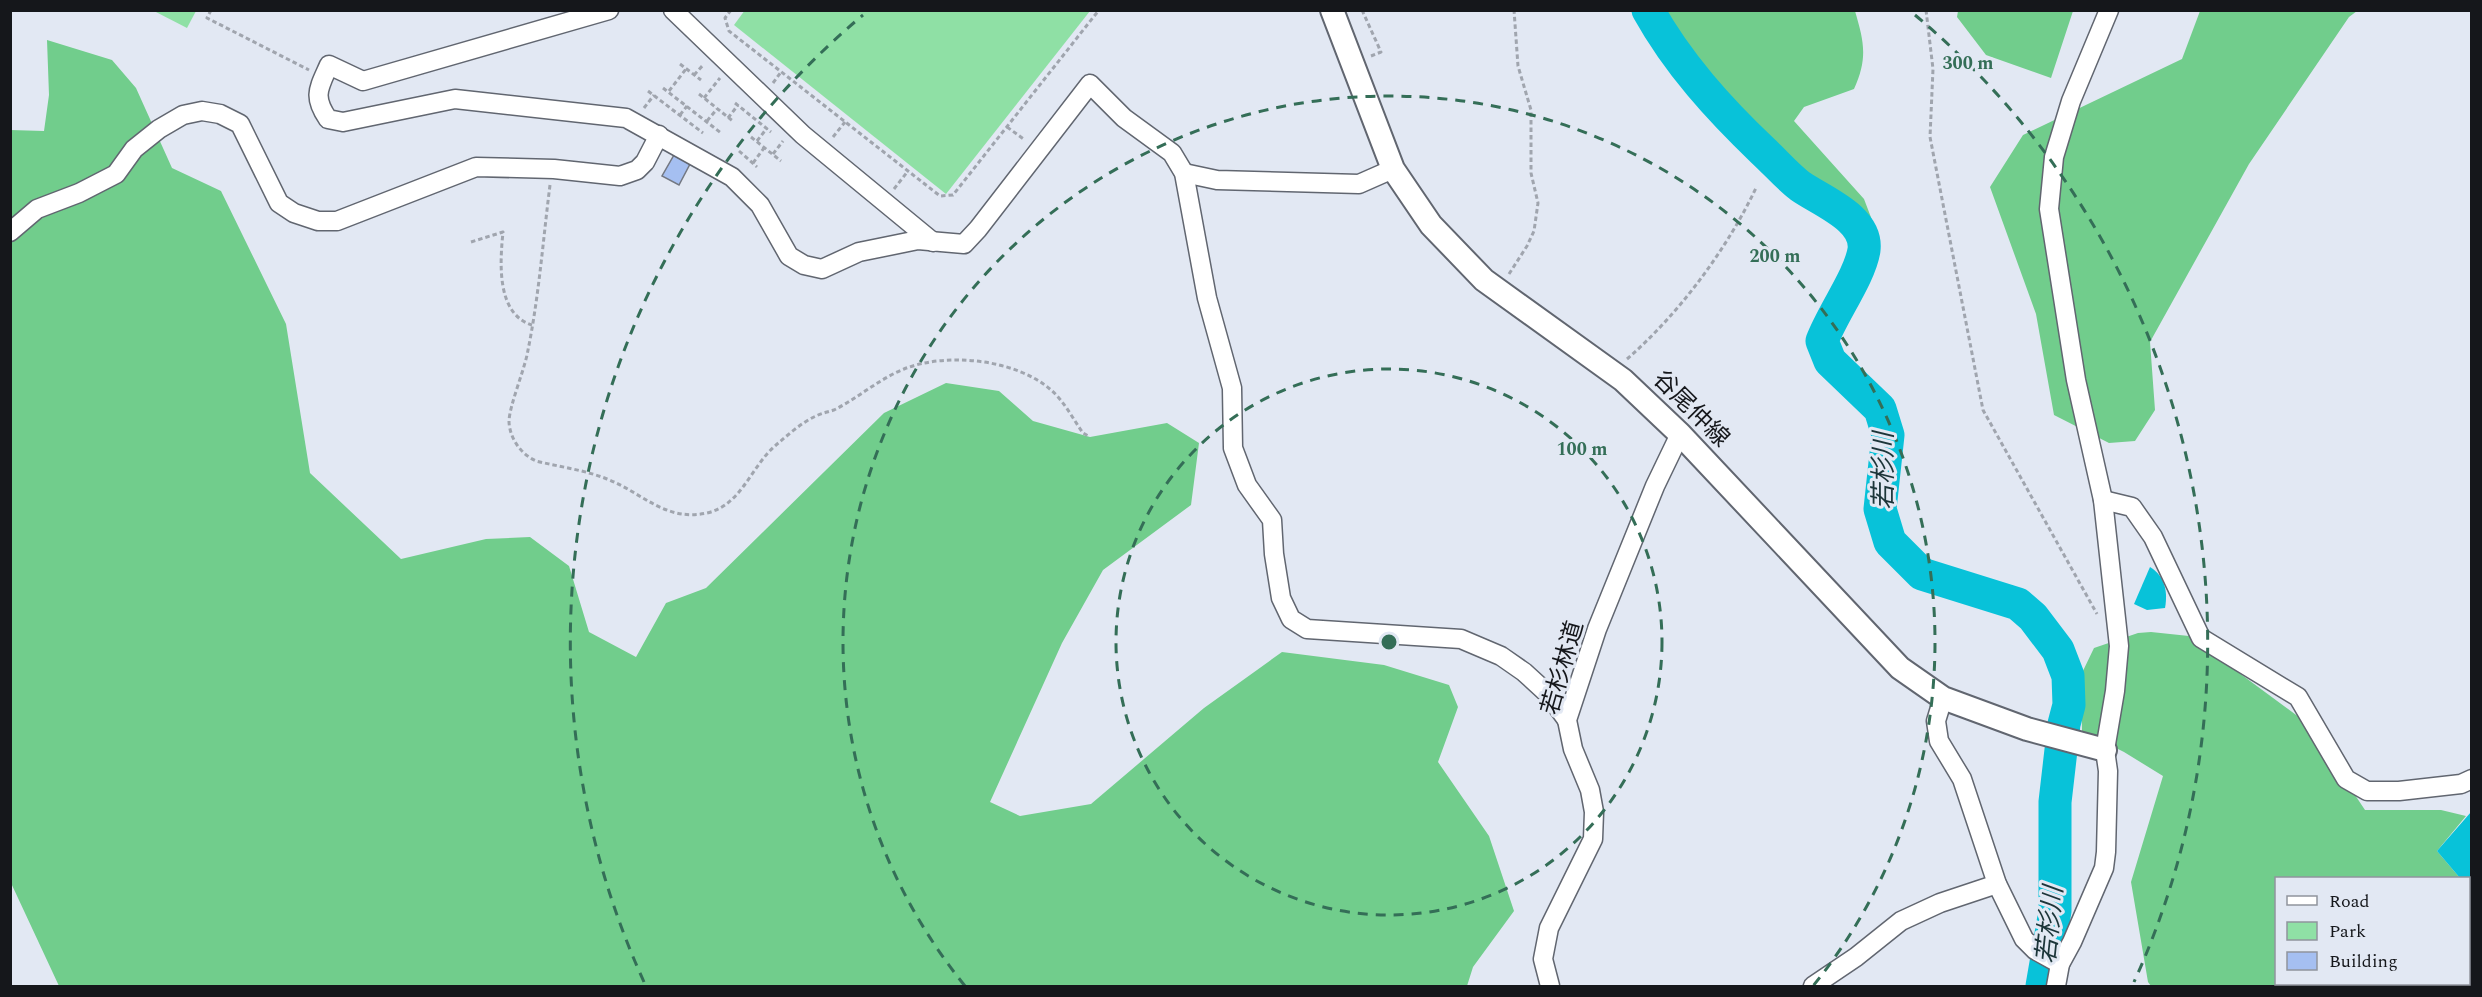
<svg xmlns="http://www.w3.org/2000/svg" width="2482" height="997" font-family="Spectral,'Noto Sans JP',serif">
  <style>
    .green { fill: #8fe0a5 }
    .forest { fill: #71cd8c }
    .water { fill: #08c2d9 }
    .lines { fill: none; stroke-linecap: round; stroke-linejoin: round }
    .river { stroke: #08c2d9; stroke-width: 33 }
    .building { fill: #a5bff1; stroke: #737882; stroke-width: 1.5 }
    .minor-casing { stroke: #616670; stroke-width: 21 }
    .major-casing { stroke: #616670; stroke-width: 26 }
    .path { stroke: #a0a5ae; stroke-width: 3; stroke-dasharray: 4.5 3; stroke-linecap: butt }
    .minor { stroke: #fff; stroke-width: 18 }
    .major { stroke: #fff; stroke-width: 22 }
    .ring { fill: none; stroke: #346e57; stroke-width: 3; stroke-dasharray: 10 8 }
    .labels { text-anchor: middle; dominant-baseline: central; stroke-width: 6; stroke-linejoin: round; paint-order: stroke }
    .street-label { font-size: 24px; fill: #15171b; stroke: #e2e8f3 }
    .water-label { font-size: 26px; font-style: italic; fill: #1c3539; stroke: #e2e8f3 }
    .centre { fill: #346e57; stroke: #e2e8f3; stroke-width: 3 }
    .ring-label { font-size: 18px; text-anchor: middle; font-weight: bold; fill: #346e57; stroke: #e2e8f3; stroke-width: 6; stroke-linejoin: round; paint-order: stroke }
  </style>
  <rect width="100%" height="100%" fill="#e2e8f3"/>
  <g class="green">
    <polygon points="745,10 1090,10 1090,11 946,194 734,25"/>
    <polygon points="154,11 196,11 187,28"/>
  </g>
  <g class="forest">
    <path d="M1648,11H1855C1864,42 1868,58 1854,89L1804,107L1794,121L1864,199L1872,220L1808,207L1672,69Z"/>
    <polygon points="1958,11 1958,10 2073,11 2051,78 1986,55 1957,17"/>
    <polygon points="2200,11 2357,11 2349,17 2249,164 2150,342 2155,410 2135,441 2109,443 2054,415 2036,314 1990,187 2023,135 2182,59"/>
    <polygon points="47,40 112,60 136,88 172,168 221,191 286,324 310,473 401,559 486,539 530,537 569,566 589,632 636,657 666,603 706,588 884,413 946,383 999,391 1033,421 1090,437 1167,423 1199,443 1191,505 1103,570 1062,643 990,802 1020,816 1091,804 1204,708 1282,652 1384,665 1449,685 1458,707 1438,762 1489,836 1514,911 1473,967 1467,986 59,986 11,883 10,130 44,131 49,95"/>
    <polygon points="2151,632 2189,636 2307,723 2365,810 2441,810 2466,816 2437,851 2460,878 2276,878 2276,984 2468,984 2469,889 2472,892 2471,986 2151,986 2148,982 2131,882 2163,776 2124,752 2082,731 2081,675 2094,648 2138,633"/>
  </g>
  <g class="water">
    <path d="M2150,567C2165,576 2168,592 2165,608L2147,610L2134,604Z"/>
    <polygon points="2471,812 2471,892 2469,889 2468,878 2460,878 2437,851"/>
  </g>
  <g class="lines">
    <path class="river" d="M1648,10C1678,64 1719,109 1763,151C1775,162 1787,176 1800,186C1821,201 1868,218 1864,250C1860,276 1832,314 1822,341L1830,361L1880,409L1888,435L1880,509L1890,542L1922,574L2018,604L2033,617L2058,650L2068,676L2069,705L2064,724L2055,802V911L2042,986"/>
  </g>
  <polygon class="building" points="674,155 690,164 679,185 662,176"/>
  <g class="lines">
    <defs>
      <g id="minor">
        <path d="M609,10L363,81L329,65C319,88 312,96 328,119L343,122L455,99L626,118L732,177L760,205L789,256L804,265L822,269L859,252L918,240L964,244L978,229L1090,84L1124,118L1172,153L1184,173L1207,298L1232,388L1233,448L1247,485L1272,520L1274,554L1281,598L1291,619L1307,629L1461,639L1501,656L1524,672L1548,694L1567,720"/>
        <polyline points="673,10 803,135 933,242"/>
        <polyline points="1184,173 1217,180 1359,184 1393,169"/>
        <polyline points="10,232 37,209 79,193 116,174 134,149 159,129 183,115 202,111 220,114 240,124 279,203 294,213 318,221 337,221 476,167 554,169 620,176 637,170 645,162 659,135"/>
        <polyline points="2103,500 2132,507 2153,537 2201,638 2298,697 2346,779 2367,791 2399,791 2461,784 2472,779"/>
        <polyline points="1943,698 1936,721 1939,741 1962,779 1997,884 2024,939 2035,950 2060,964"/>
        <polyline points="1550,986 1543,959 1549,928 1593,839 1594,812 1590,790 1573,749 1567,720 1597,629 1655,486 1680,434"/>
        <polyline points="1813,986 1856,957 1901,921 1940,903 1997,884"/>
        <polyline points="2056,986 2060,964 2072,942 2104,868 2106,852 2108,771 2105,750 2115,691 2119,646 2103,500 2076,380 2049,209 2054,157 2071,101 2109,10"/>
      </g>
      <polyline id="major" points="1332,10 1393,169 1431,225 1484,280 1623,380 1680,434 1900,668 1943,698 2027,729 2105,750"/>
    </defs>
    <use href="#minor" class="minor-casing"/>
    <use href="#major" class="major-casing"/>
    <g class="path">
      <polyline points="211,10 207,18 309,70"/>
      <polyline points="731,10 725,18 729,31 940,196 953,195 1099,10"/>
      <polyline points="1362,10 1381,52 1371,56"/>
      <polyline points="1926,10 1933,69 1930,137 1983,410 2097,614"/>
      <polyline points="680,64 701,80"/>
      <polyline points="694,75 704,64"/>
      <polyline points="773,83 781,72"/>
      <polyline points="663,88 721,133"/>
      <polyline points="648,91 703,133"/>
      <polyline points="669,91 686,69"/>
      <polyline points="699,94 734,122"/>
      <polyline points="704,98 720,78"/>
      <polyline points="735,103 771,132"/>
      <polyline points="644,108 654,95"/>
      <polyline points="680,115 687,106"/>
      <polyline points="728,118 738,105"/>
      <polyline points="707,121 717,109"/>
      <polyline points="1007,127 1025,140"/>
      <polyline points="751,137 781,161"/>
      <polyline points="833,137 845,122"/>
      <polyline points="757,141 767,128"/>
      <polyline points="739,151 757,167"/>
      <polyline points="773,154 783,141"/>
      <polyline points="753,163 764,148"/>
      <path d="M550,185C543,240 539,296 528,350C525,369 509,406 509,422C510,439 521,454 536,461C560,467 585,470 607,479C643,493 665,522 707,513C742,505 751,466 776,445C788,435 802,422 816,416C822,413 828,412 834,410C858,398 879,379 904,369C946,352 1016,359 1051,390C1064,401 1073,419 1083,433L1090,437"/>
      <polyline points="894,189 908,171"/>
      <path d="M471,242L503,232C500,262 496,314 532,325"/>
      <polyline points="1509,274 1527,246 1534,231 1538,203 1531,173 1531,110 1518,66 1514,10"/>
      <path d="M1627,359C1679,314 1727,249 1756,188"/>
    </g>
    <use href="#minor" class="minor"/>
    <use href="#major" class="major"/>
  </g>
  <g class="ring">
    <circle cx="1389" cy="642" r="273"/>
    <path d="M965 986A546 546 0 1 1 1813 986"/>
    <path d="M644 982A819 819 0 0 1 863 15M1915 15A819 819 0 0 1 2134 982"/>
  </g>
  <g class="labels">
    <g class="street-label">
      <text transform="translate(1691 409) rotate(45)">谷尾仲線</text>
      <text transform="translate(1563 668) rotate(-74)">若杉林道</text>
    </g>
    <g class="water-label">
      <text transform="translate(1884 471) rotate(-90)">若杉川</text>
      <text transform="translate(2050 925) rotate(-84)">若杉川</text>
    </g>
  </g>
  <circle cx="1389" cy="642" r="9" class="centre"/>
  <g class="ring-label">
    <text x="1968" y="69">300 m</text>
    <text x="1775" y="262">200 m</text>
    <text x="1582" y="455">100 m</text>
  </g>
  <rect width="2482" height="997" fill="none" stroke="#15171b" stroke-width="24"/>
  <rect x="2275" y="877" width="195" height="108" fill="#e2e8f3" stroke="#90949d" stroke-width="1.5"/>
  <rect x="2287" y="896" width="30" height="9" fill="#ffffff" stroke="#90949d" stroke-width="1.5"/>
  <text x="2329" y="907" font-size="18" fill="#15171b">Road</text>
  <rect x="2287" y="922" width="30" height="18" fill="#8fe0a5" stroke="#90949d" stroke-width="1.5"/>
  <text x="2329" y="937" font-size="18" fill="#15171b">Park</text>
  <rect x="2287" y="952" width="30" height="18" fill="#a5bff1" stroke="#90949d" stroke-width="1.5"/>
  <text x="2329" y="967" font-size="18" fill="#15171b">Building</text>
</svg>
